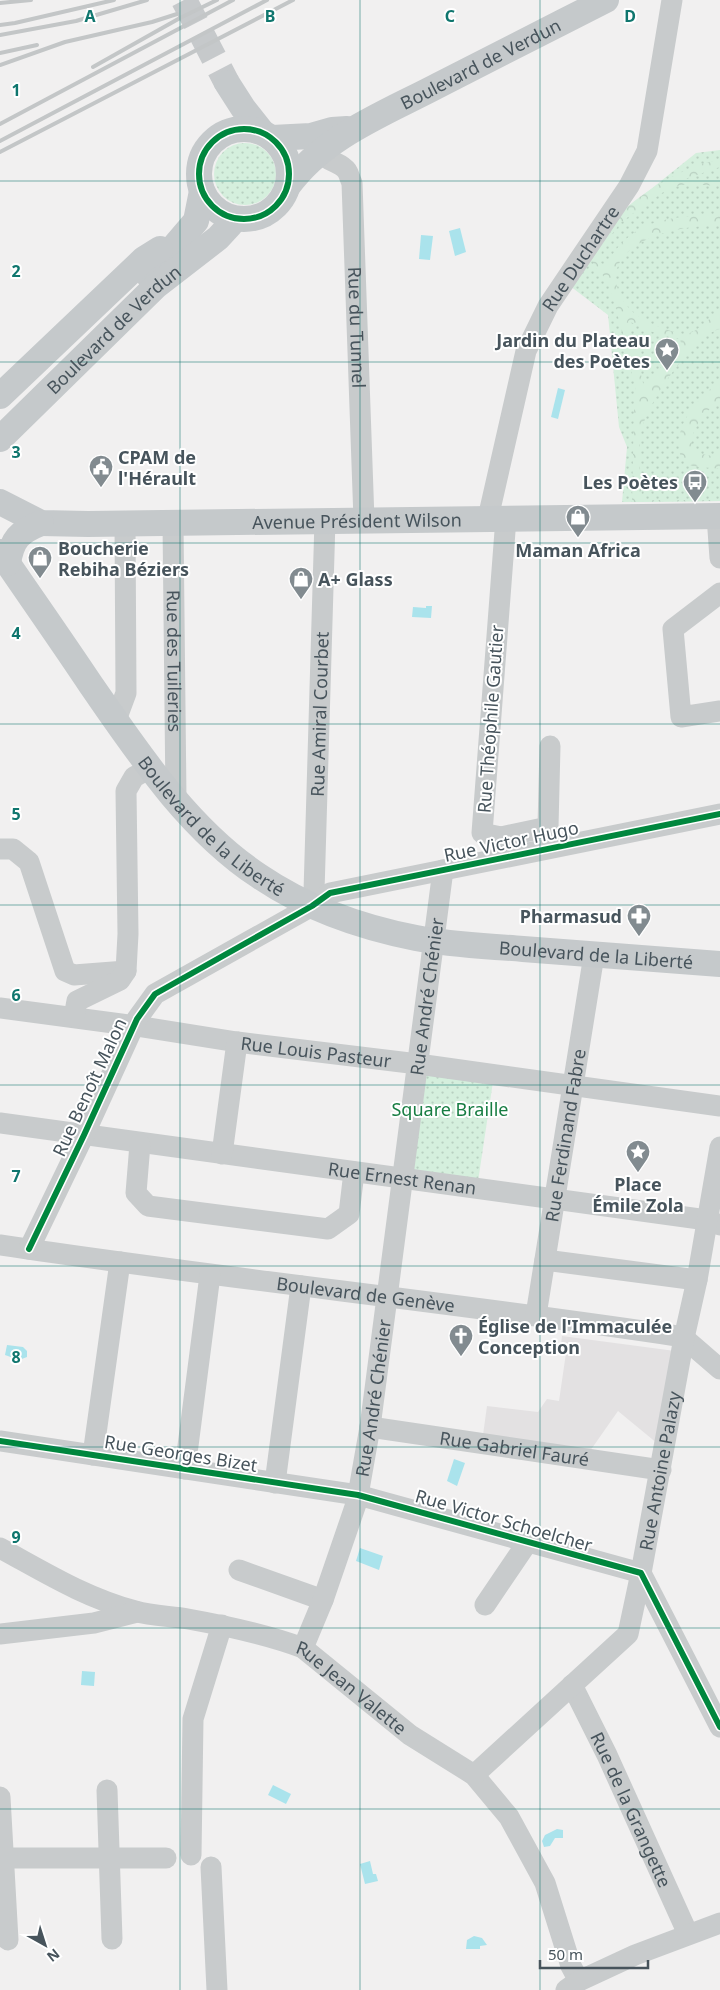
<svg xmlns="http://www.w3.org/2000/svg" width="720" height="1990" font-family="'Noto Sans',sans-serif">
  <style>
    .education { fill: #e3e1e2 }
    .grass { fill: url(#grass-dots) }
    .park { fill: url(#park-crowns); fill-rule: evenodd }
    .water { fill: #aae3ec }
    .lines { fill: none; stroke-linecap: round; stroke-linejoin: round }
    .major-tunnel { stroke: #c6c9cb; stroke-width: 26; stroke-dasharray: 26 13; stroke-linecap: butt }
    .minor { stroke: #c8cbcc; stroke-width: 21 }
    .major { stroke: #c5c9cb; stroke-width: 26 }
    .rail { stroke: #c3c6c7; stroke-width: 4 }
    .cycleway-casing { stroke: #fff; stroke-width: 9 }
    .cycleway { stroke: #00873e; stroke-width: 6 }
    .grid { fill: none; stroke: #0f766e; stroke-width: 1; stroke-opacity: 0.55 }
    .labels { text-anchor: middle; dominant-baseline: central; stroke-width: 4; stroke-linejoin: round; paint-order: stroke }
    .street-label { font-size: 18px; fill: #47545c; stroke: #fff }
    .poi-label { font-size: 18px; font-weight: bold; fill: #47545c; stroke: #fff; text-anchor: start }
    .park-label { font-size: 18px; fill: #187d43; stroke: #fff }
    .grid-label { font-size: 16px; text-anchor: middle; font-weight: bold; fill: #0f766e; stroke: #fff; stroke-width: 4; stroke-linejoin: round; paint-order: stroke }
  </style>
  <defs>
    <pattern id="grass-dots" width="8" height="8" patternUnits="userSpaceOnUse" patternTransform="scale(1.25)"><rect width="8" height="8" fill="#d5efdd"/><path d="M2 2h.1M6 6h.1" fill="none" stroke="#b8cfc0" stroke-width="1.8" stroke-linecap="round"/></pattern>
    <pattern id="park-crowns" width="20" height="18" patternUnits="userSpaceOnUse" patternTransform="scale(1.25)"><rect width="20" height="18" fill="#d5efdd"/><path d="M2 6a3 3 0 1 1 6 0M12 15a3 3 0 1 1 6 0" fill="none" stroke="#b8cfc0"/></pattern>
  </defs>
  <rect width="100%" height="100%" fill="#f1f0f0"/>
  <polygon class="education" points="562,1336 675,1351 658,1444 618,1411 590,1451 483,1435 487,1406 538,1412 547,1399 559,1401 566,1353 560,1352"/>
  <g class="grass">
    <circle cx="245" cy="174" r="31"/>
    <polygon points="720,150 720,501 622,502 627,447 619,427 608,315 570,286 621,213 696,153"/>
    <polygon points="418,1064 494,1075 477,1188 403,1179"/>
  </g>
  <g class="park">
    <path d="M720,160V167L685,179L720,181V186L687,184L677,186L665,191L647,203L620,223L602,248L600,263L606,265C631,219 672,215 720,216V226C684,223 596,241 620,295C627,310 641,320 657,326C665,328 677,335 686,334C698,332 711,317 720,309V329C693,335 644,407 641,434C638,454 641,480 642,500H720V501L632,502L634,412L636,390L617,312L607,280L594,266L590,253C600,240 609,226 620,214C641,192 690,163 720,160ZM628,321L653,332L680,339L681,343L644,387Z"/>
    <path d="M720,381V399C700,417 668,457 720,456V469C713,468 695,467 689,465C682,462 680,455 679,449C676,421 700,397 720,381Z"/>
  </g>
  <g class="water">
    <polygon points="460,228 466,252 455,256 449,231"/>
    <polygon points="421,235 433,236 430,260 419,259"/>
    <polygon points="558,388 565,390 558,419 551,417"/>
    <polygon points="426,606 432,606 431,618 412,617 413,607 426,608"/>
    <polygon points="7,1345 23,1347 27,1351 27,1357 19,1360 5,1355"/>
    <polygon points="454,1459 465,1463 457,1486 447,1481"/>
    <polygon points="360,1548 383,1556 379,1570 356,1561"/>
    <polygon points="82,1671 95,1672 94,1686 81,1685"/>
    <polygon points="273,1785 291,1794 286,1804 268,1795"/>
    <polygon points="557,1829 563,1830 563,1838 555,1838 550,1846 544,1847 542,1841 545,1835"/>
    <polygon points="370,1861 373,1874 376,1874 378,1881 365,1884 360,1864"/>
    <polygon points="474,1936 482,1938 487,1945 480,1946 480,1949 466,1949 467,1940"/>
  </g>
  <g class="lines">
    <polyline class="major-tunnel" points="184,0 227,83"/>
    <g class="minor">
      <path id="s1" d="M321,151C327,163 340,161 347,171C349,174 350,179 352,183L364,520"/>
      <polyline points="717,516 720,558"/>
      <path id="s2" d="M488,518L526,351L548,306L629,186L647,151L672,0"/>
      <polyline points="506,518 482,833 501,837 548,827 550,746"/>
      <path id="s3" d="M173,523L176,799"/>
      <polyline points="720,593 673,629 681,717 720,711"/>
      <polyline points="116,720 126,693 125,524"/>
      <polyline points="0,849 13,849 29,862 65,971 74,975 126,971"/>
      <path id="s4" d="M312,906L314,892L325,520"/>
      <path id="s5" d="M0,1008L136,1026L237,1042L418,1064L720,1106"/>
      <polyline points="74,1017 77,1001 120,980 126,971 128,934 126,791 134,777 150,768"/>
      <path id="s6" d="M0,1123C236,1157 472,1186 707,1220L720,1225"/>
      <polyline points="140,1144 136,1193 148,1206 328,1229 349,1214 354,1172"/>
      <polyline points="222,1154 237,1042"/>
      <path id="s7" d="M0,1245C225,1279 451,1302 677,1336L684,1338L720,1369"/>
      <polyline points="29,1249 84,1135 137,1019 155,994 312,906 330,893 720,814"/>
      <polyline points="545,1260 697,1280"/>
      <path id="s8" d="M536,1315L594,955"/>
      <path id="s9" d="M370,1427L661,1470"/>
      <polyline points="0,1441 358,1495 641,1573 720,1727"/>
      <polyline points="93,1455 120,1262"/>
      <polyline points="185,1469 210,1275"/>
      <polyline points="275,1483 301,1286"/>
      <path id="s10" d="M0,1548C46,1573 84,1597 135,1611C152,1616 170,1616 188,1619C227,1626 266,1634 303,1648L410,1735L474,1775L509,1817L545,1883L571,1966L579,1981"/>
      <polyline points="239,1570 323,1600"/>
      <polyline points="485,1605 527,1543"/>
      <polyline points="0,1634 94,1623 137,1612"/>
      <path id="s11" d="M303,1648L323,1600L357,1501L370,1427L443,870"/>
      <path id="s12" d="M572,1685L607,1755L688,1934"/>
      <path id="s13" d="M474,1775L628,1634L641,1573L684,1338L697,1280L720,1147"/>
      <polyline points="107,1790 112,1939"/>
      <polyline points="0,1797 8,1940"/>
      <polyline points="191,1855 193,1719 222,1625"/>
      <polyline points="0,1858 166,1858"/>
      <polyline points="211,1867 217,1990"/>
      <polyline points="566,1990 579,1981 635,1955 720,1923"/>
    </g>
    <g class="major">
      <polyline points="227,83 243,108 262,132"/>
      <circle cx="244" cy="174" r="45"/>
      <polyline points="272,138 311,136 332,130 347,129"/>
      <path id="s14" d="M288,186C324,136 386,113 439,85C494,57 550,28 606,0"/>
      <polyline points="149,276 196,221 202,191"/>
      <polyline points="0,396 144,259 160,249"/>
      <path id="s15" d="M0,439L156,286L218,238L230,225"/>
      <path id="s16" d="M0,502L41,523L88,524L720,516"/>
      <path id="s17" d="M0,552C30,596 61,640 91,685C139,754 188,829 259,876C306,908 360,927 416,938C451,945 488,946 523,949C589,954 654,959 720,964"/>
      <path d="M8,563C12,539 19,532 41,523"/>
    </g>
    <g class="rail">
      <polyline points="0,3 31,0"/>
      <polyline points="0,25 15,23 114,0"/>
      <polyline points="0,35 76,21 147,0"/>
      <polyline points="0,53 37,45"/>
      <polyline points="0,65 65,42 152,22 177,14"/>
      <polyline points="93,67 180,18 217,0"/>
      <polyline points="0,124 233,0"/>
      <polyline points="0,141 267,0"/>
      <polyline points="0,152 293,0"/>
    </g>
    <defs>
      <g id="cycleway">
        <circle cx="244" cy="174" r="45"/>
        <polyline points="29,1249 84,1135 137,1019 155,994 312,906 330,893 720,814"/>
        <polyline points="0,1441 358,1495 641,1573 720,1727"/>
      </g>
    </defs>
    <use href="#cycleway" class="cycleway-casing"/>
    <use href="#cycleway" class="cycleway"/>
  </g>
  <path class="grid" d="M180,0V1990M360,0V1990M540,0V1990M0,181H720M0,362H720M0,543H720M0,724H720M0,905H720M0,1085H720M0,1266H720M0,1447H720M0,1628H720M0,1809H720"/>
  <defs>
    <symbol id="sight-pin" viewBox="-11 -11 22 30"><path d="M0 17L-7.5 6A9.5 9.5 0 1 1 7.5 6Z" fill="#828b90" stroke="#fff"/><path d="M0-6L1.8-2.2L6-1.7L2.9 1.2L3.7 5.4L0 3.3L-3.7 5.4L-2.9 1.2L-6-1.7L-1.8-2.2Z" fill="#fff"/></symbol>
    <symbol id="civic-pin" viewBox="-11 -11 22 30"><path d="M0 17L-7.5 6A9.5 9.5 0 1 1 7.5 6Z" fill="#828b90" stroke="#fff"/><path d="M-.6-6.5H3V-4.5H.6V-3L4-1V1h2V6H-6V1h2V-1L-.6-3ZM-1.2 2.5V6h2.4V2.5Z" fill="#fff"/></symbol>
    <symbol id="bus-pin" viewBox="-11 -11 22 30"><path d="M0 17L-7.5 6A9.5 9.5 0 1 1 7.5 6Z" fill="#828b90" stroke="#fff"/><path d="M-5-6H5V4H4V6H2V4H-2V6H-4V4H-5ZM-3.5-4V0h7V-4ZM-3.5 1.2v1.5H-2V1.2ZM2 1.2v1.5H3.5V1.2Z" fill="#fff"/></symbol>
    <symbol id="shop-pin" viewBox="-11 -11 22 30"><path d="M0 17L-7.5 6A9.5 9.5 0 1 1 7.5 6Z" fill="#828b90" stroke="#fff"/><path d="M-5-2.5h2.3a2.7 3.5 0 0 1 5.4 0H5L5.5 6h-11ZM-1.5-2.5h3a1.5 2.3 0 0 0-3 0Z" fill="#fff"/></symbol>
    <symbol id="pharmacy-pin" viewBox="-11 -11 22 30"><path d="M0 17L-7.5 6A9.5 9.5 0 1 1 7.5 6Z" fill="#828b90" stroke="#fff"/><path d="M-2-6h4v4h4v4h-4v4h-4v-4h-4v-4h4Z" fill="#fff"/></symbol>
    <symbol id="church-pin" viewBox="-11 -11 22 30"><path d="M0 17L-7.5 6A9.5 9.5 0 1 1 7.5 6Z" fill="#828b90" stroke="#fff"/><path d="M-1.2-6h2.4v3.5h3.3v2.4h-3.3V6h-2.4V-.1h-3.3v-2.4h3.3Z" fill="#fff"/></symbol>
  </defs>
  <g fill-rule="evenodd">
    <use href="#sight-pin" x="653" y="336" width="28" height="38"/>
    <use href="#civic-pin" x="87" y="453" width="28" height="38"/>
    <use href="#bus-pin" x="681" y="468" width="28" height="38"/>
    <use href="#shop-pin" x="564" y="503" width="28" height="38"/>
    <use href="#shop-pin" x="26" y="544" width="28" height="38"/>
    <use href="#shop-pin" x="287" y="565" width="28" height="38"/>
    <use href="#pharmacy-pin" x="625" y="902" width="28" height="38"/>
    <use href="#sight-pin" x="624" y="1138" width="28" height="38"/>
    <use href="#church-pin" x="447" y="1322" width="28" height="38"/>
  </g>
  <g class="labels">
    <g class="street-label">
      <text stroke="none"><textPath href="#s14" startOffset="230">Boulevard de Verdun</textPath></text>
      <text stroke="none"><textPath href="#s2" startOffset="279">Rue Duchartre</textPath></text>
      <text stroke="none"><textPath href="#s1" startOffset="191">Rue du Tunnel</textPath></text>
      <text stroke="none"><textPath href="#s15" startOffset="158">Boulevard de Verdun</textPath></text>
      <text stroke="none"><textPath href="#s16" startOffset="362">Avenue Président Wilson</textPath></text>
      <text stroke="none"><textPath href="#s3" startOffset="138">Rue des Tuileries</textPath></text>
      <text stroke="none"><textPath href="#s4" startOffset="192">Rue Amiral Courbet</textPath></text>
      <text transform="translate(490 719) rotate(-86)">Rue Théophile Gautier</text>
      <text stroke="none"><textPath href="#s17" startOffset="348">Boulevard de la Liberté</textPath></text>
      <text transform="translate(511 841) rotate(-12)">Rue Victor Hugo</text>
      <text stroke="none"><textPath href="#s17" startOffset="768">Boulevard de la Liberté</textPath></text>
      <text stroke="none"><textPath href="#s11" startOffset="666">Rue André Chénier</textPath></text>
      <text stroke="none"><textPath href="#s5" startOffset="319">Rue Louis Pasteur</textPath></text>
      <text transform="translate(89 1087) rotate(-65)">Rue Benoît Malon</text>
      <text stroke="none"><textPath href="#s8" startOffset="182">Rue Ferdinand Fabre</textPath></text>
      <text stroke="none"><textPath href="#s6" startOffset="406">Rue Ernest Renan</textPath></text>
      <text stroke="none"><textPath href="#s7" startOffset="369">Boulevard de Genève</textPath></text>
      <text stroke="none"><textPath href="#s11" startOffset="261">Rue André Chénier</textPath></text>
      <text stroke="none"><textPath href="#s9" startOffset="146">Rue Gabriel Fauré</textPath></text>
      <text transform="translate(181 1453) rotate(9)">Rue Georges Bizet</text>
      <text stroke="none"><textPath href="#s13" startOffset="375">Rue Antoine Palazy</textPath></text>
      <text transform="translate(504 1520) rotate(16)">Rue Victor Schoelcher</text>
      <text stroke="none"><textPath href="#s10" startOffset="384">Rue Jean Valette</textPath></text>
      <text stroke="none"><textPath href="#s12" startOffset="138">Rue de la Grangette</textPath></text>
    </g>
    <g class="poi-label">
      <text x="650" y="340" text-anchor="end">Jardin du Plateau<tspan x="650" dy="21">des Poètes</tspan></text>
      <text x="118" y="457">CPAM de<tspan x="118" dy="21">l'Hérault</tspan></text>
      <text x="678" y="482" text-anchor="end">Les Poètes</text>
      <text x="58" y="548">Boucherie<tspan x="58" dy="21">Rebiha Béziers</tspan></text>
      <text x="578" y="550" text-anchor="middle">Maman Africa</text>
      <text x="318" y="579">A+ Glass</text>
      <text x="622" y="916" text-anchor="end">Pharmasud</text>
      <text x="638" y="1184" text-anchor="middle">Place<tspan x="638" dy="21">Émile Zola</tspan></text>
      <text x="478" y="1326">Église de l'Immaculée<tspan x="478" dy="21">Conception</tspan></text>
    </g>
    <g class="park-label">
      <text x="450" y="1109">Square Braille</text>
    </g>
  </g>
  <g class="grid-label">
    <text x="90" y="22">A</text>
    <text x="270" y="22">B</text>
    <text x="450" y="22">C</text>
    <text x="630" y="22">D</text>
    <text x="16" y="96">1</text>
    <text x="16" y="277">2</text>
    <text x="16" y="458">3</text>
    <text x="16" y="639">4</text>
    <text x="16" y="820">5</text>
    <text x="16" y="1001">6</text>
    <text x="16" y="1182">7</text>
    <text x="16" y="1363">8</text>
    <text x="16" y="1543">9</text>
  </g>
  <g transform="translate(45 1945) rotate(141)" stroke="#ffffff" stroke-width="4" paint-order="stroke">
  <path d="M0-4L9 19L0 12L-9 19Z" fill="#47545c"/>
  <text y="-8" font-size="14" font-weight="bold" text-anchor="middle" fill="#47545c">N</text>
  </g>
  <path d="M540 1960v8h108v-8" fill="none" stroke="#47545c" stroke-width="2.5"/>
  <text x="548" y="1960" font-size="15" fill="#47545c" stroke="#ffffff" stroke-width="4" paint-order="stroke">50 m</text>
</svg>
